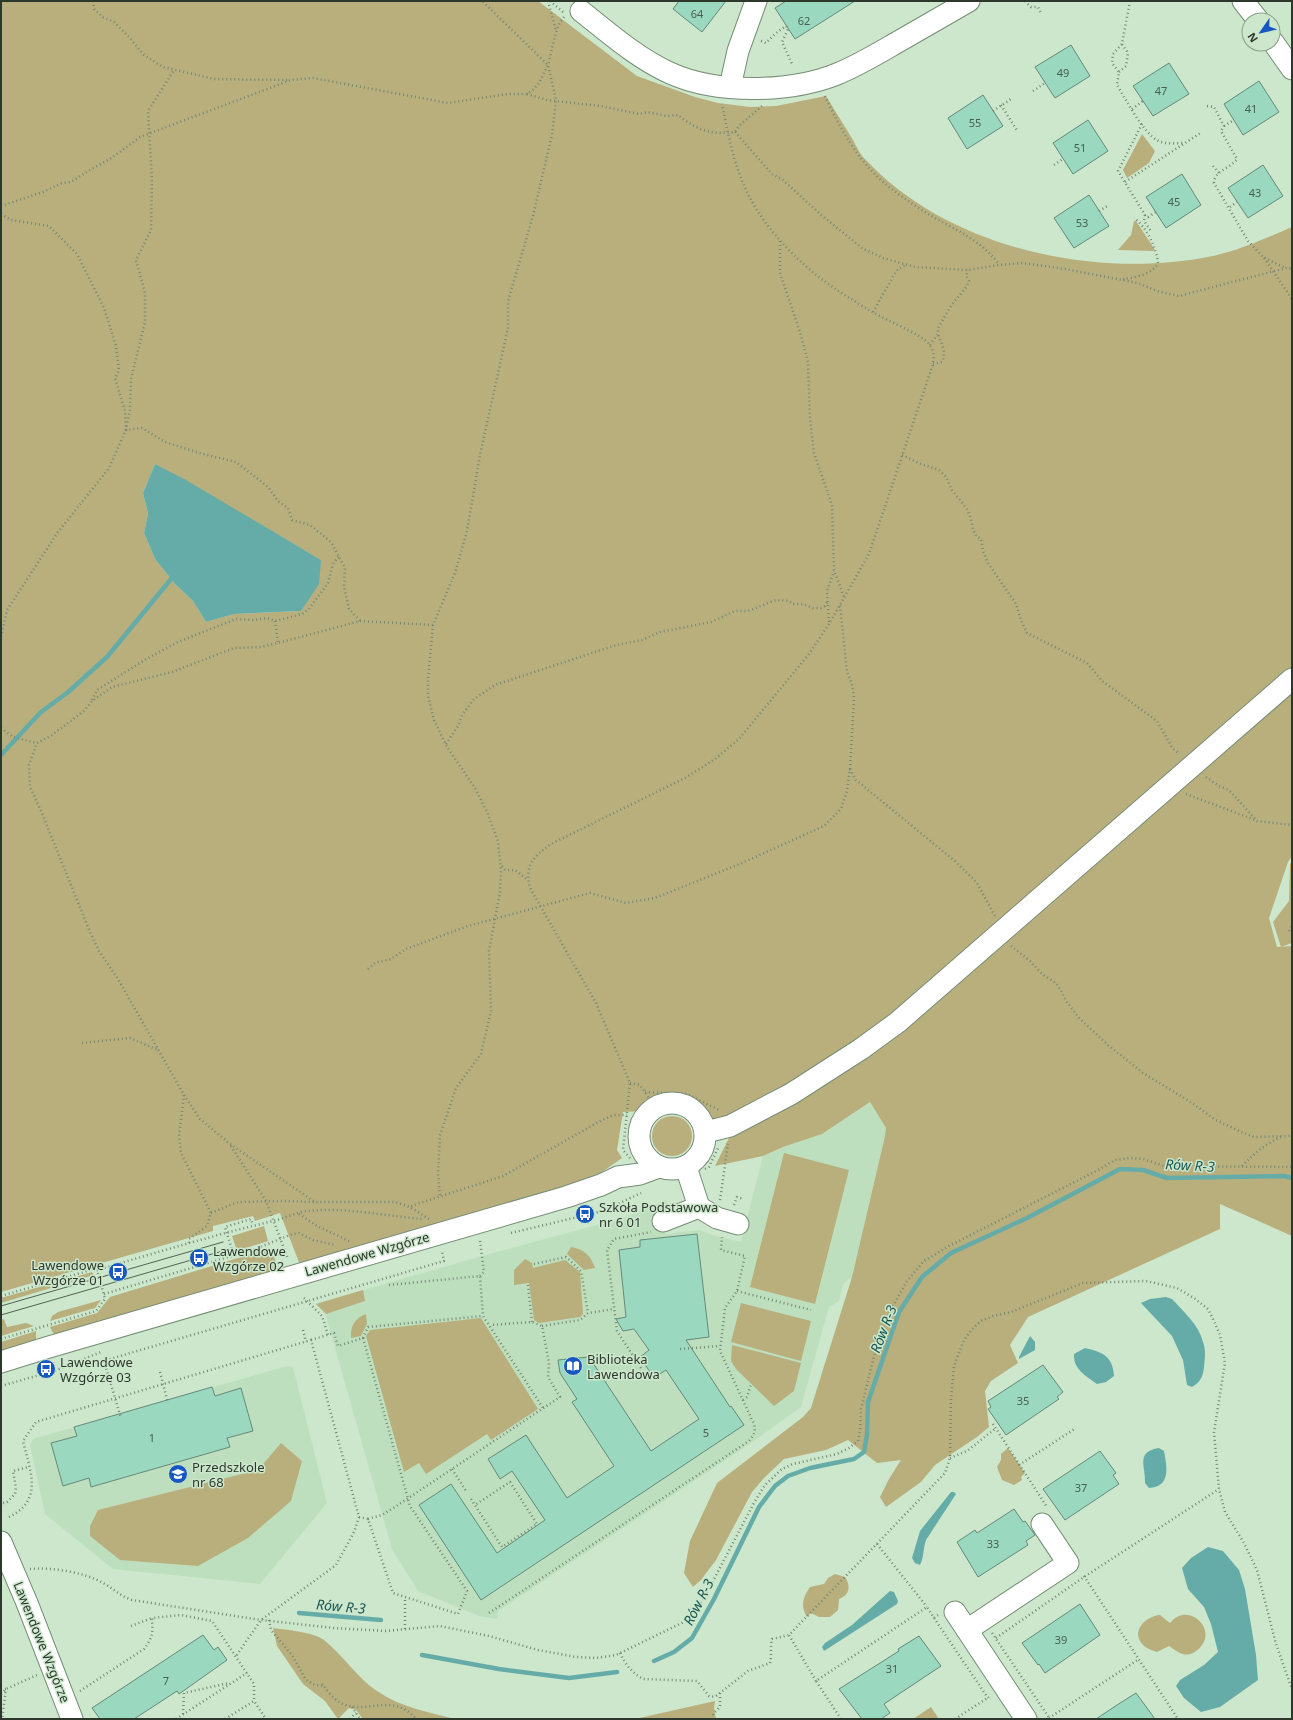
<svg xmlns="http://www.w3.org/2000/svg" width="1293" height="1720" font-family="'Noto Sans',sans-serif">
  <style>
    .built { fill: #bedfbe }
    .green { fill: #b8af7d; fill-rule: evenodd }
    .water { fill: #65aca8 }
    .lines { fill: none; stroke-linecap: round; stroke-linejoin: round }
    .stream { stroke: #65aca8; stroke-width: 4.5 }
    .building { fill: #9ad8bf; stroke: #65897a }
    .minor-casing { stroke: #758e75; stroke-width: 23 }
    .path { stroke: #758775; stroke-width: 2.5; stroke-dasharray: 1 3; stroke-linecap: butt }
    .minor { stroke: #fff; stroke-width: 21 }
    .tram { stroke: #536253; stroke-width: 1 }
    .labels { text-anchor: middle; dominant-baseline: central; stroke-width: 3; stroke-linejoin: round; paint-order: stroke }
    .number-label { font-size: 11px; fill: #486052 }
    .poi-label { font-size: 13px; fill: #2d382d; stroke: #cce7cc; text-anchor: start }
    .street-label { font-size: 13px; fill: #2d382d; stroke: #cce7cc }
    .water-label { font-size: 14px; font-style: italic; fill: #175653; stroke: #cce7cc }
  </style>
  <rect width="100%" height="100%" fill="#cce7cc"/>
  <g class="built">
    <polygon points="870,1102 886,1128 885,1136 852,1277 843,1284 839,1301 829,1307 801,1407 751,1443 498,1611 497,1619 479,1616 418,1591 392,1549 322,1302 482,1256 626,1217 666,1200 670,1209 663,1221 665,1234 700,1230 713,1235 741,1242 763,1156 783,1147 822,1134"/>
    <polygon points="287,1366 293,1367 327,1503 260,1584 113,1569 45,1514 30,1445 33,1439"/>
  </g>
  <g class="green">
    <path d="M1,1H538L637,76L695,97L718,103L750,107L776,106L826,96C835,111 844,125 853,140C857,147 860,155 866,160C949,249 1097,280 1213,256C1241,250 1266,238 1292,227V856L1288,862L1269,918L1277,947L1292,946V1236L1220,1204V1229L1028,1317L1010,1345L1018,1363L991,1381L985,1391L989,1427L977,1437L935,1465L921,1482L886,1507L880,1497L889,1479L901,1460L877,1463L848,1440L826,1450L784,1459L764,1478L752,1492L716,1560L701,1580L693,1587L684,1573L690,1541L717,1483L803,1417L811,1408L852,1277L885,1136L886,1128L870,1102L822,1134L783,1147L763,1156L715,1166L732,1132L712,1123L703,1109L693,1100L677,1095L657,1100L642,1111L623,1112L617,1150L622,1158L602,1172L578,1183L300,1265L280,1213L255,1221L253,1216L213,1226V1231L1,1292ZM155,464L321,560L301,611L234,614L206,622L193,601L175,584L155,559L144,533L148,514L143,493Z"/>
    <polygon points="1142,134 1155,151 1149,163 1127,178 1123,170"/>
    <polygon points="1134,221 1136,221 1155,250 1153,251 1118,250 1131,235"/>
    <polygon points="1292,862 1292,943 1281,947 1273,922 1289,901 1290,864"/>
    <circle cx="672" cy="1136" r="20"/>
    <polygon points="784,1153 849,1170 815,1304 750,1287"/>
    <polygon points="264,1226 268,1241 237,1251 232,1236"/>
    <path d="M571,1247C584,1249 591,1256 595,1268L584,1270L567,1254Z"/>
    <polygon points="271,1248 279,1271 57,1336 53,1333 50,1327 97,1313 110,1297"/>
    <polygon points="525,1259 532,1263 533,1268 565,1260 580,1272 583,1314 580,1317 539,1323 534,1320 529,1283 514,1285 514,1270"/>
    <polygon points="92,1272 94,1275 1,1303 1,1298"/>
    <polygon points="363,1290 365,1301 326,1314 316,1304"/>
    <polygon points="101,1300 95,1308 50,1321 52,1316 58,1312"/>
    <polygon points="741,1303 811,1321 801,1361 731,1342"/>
    <path d="M366,1314L367,1324L361,1336L351,1338C350,1326 355,1318 366,1314Z"/>
    <polygon points="481,1318 538,1409 491,1440 487,1434 426,1474 419,1463 404,1472 366,1336 370,1330"/>
    <polygon points="4,1319 7,1327 26,1323 34,1326 1,1336 1,1320"/>
    <polygon points="36,1331 36,1341 1,1353 1,1342"/>
    <polygon points="732,1345 801,1363 794,1391 774,1406 736,1369 731,1361"/>
    <polygon points="281,1443 302,1461 291,1501 248,1538 198,1566 120,1560 90,1536 90,1526 98,1510 258,1470"/>
    <polygon points="1008,1448 1025,1473 1021,1477 1022,1480 1014,1485 1002,1480 997,1467 1001,1460 1001,1454"/>
    <path d="M835,1574L845,1577C851,1586 850,1595 839,1599L838,1610L830,1617H819L811,1613L807,1617C800,1606 803,1597 810,1587L824,1584L828,1578Z"/>
    <path d="M1160,1615L1170,1623C1189,1599 1222,1633 1196,1651C1185,1659 1178,1652 1169,1646L1157,1652C1152,1650 1147,1649 1143,1645C1130,1631 1146,1616 1160,1615Z"/>
    <path d="M273,1628C287,1630 313,1632 324,1640C343,1655 357,1678 377,1691C400,1707 428,1712 455,1719H363L356,1710L349,1708L338,1719L325,1701L303,1684L277,1646Z"/>
    <polygon points="715,1701 714,1708 716,1719 635,1719"/>
    <polygon points="931,1707 939,1719 913,1719"/>
  </g>
  <g class="water">
    <polygon points="155,464 186,480 321,560 319,584 301,611 234,614 206,622 193,601 175,584 155,559 144,533 148,514 143,493"/>
    <path d="M1166,1297L1172,1299C1183,1311 1199,1325 1203,1342C1206,1349 1205,1359 1204,1367C1203,1376 1201,1382 1192,1387L1187,1385L1183,1360L1172,1336L1141,1303L1150,1299Z"/>
    <polygon points="1030,1336 1035,1342 1035,1350 1019,1359 1019,1357"/>
    <path d="M1085,1348C1102,1352 1113,1356 1114,1376L1106,1382L1097,1384C1086,1376 1073,1369 1074,1354Z"/>
    <path d="M1159,1448L1164,1451C1167,1467 1171,1487 1149,1488L1145,1483C1146,1466 1135,1452 1159,1448Z"/>
    <path d="M951,1492H954L956,1494L926,1540C923,1549 924,1557 920,1565L915,1563L912,1558L920,1531Z"/>
    <polygon points="1208,1547 1223,1551 1239,1570 1245,1589 1256,1655 1258,1680 1220,1707 1201,1712 1184,1698 1176,1686 1180,1680 1204,1665 1218,1652 1211,1624 1204,1607 1188,1589 1182,1568 1191,1558"/>
    <polygon points="890,1591 894,1592 898,1601 897,1604 824,1651 822,1647 825,1643 852,1625"/>
  </g>
  <g class="lines">
    <g class="stream">
      <polyline points="1,755 41,712 67,693 107,657 171,579"/>
      <polyline points="299,1613 381,1620"/>
      <polyline points="422,1655 499,1669 569,1678 617,1672"/>
      <polyline points="654,1661 674,1652 692,1638 714,1599 759,1507 775,1486 788,1476 810,1468 854,1459 864,1452 867,1435 868,1402 899,1312 922,1277 951,1253 1027,1218 1120,1169 1143,1170 1167,1178 1284,1176 1292,1178"/>
    </g>
  </g>
  <g class="building">
    <polygon points="679,1 726,1 702,32 673,9"/>
    <polygon points="786,1 855,1 795,39 775,8"/>
    <polygon points="1071,45 1090,76 1055,98 1035,67"/>
    <polygon points="1169,63 1189,94 1153,116 1133,86"/>
    <polygon points="1259,81 1279,112 1243,135 1224,104"/>
    <polygon points="983,95 1003,126 967,149 948,118"/>
    <polygon points="1088,120 1108,151 1073,174 1053,143"/>
    <polygon points="1263,165 1283,196 1248,218 1228,188"/>
    <polygon points="1182,174 1201,205 1166,228 1146,197"/>
    <polygon points="1089,195 1109,226 1074,248 1054,218"/>
    <polygon points="697,1234 709,1337 686,1340 730,1407 731,1406 744,1425 481,1600 419,1505 451,1484 497,1553 545,1520 512,1471 500,1479 488,1459 526,1435 567,1498 614,1466 572,1402 577,1399 560,1373 558,1360 589,1357 651,1451 699,1419 666,1370 654,1378 640,1357 649,1350 634,1329 623,1331 616,1319 626,1317 619,1250 640,1247 640,1240"/>
    <polygon points="1043,1365 1063,1392 1057,1397 1059,1399 1006,1435 988,1409 991,1407 988,1401"/>
    <polygon points="212,1387 215,1396 241,1388 253,1431 227,1438 230,1447 91,1487 89,1478 63,1486 51,1443 77,1436 74,1427"/>
    <polygon points="1100,1451 1116,1473 1113,1475 1119,1484 1065,1520 1043,1489"/>
    <polygon points="1014,1509 1023,1522 1025,1521 1035,1535 1026,1541 1028,1545 978,1577 957,1542 975,1530 977,1533"/>
    <polygon points="1080,1604 1100,1635 1045,1673 1039,1664 1038,1665 1022,1643"/>
    <polygon points="203,1635 214,1650 218,1647 227,1660 179,1694 177,1691 134,1719 100,1719 92,1708"/>
    <polygon points="919,1636 941,1666 884,1704 890,1713 881,1719 862,1719 839,1689 899,1651 898,1649"/>
    <polygon points="1136,1693 1155,1719 1096,1719 1117,1705"/>
  </g>
  <g class="lines">
    <defs>
      <g id="minor">
        <polyline points="1243,1 1258,20"/>
        <path d="M581,11C609,33 637,58 670,73C716,94 790,93 837,74C857,66 877,54 896,43C920,29 945,15 969,1"/>
        <polyline points="1273,42 1292,69"/>
        <polyline points="730,87 738,51 756,1"/>
        <circle cx="672" cy="1136" r="33"/>
        <polyline points="706,1132 730,1126 791,1094 861,1049 898,1022 1292,679"/>
        <polyline points="686,1167 699,1207 717,1218 738,1224"/>
        <polyline points="663,1221 699,1207"/>
        <polyline points="1,1362 49,1347 566,1197 601,1185 618,1177 640,1174 659,1167"/>
        <polyline points="1,1542 27,1603 72,1719"/>
        <polyline points="955,1612 1026,1719"/>
        <polyline points="967,1630 1068,1563 1042,1524"/>
      </g>
    </defs>
    <use href="#minor" class="minor-casing"/>
    <g class="path">
      <polyline points="93,1 94,9 103,17 114,22 129,37 144,55 163,67 214,79 288,80"/>
      <polyline points="548,1 556,31"/>
      <polyline points="550,1 563,12"/>
      <polyline points="1025,1 1031,7 1038,7 1041,13"/>
      <path d="M1130,1L1122,44L1113,54L1112,63L1119,72L1117,85C1125,98 1144,134 1157,140C1165,145 1175,143 1184,143"/>
      <polyline points="761,41 766,43 776,33 786,26 788,29 782,42 793,66"/>
      <polyline points="1119,72 1126,66 1128,53 1122,44"/>
      <polyline points="1033,91 1045,83"/>
      <path d="M527,94L547,100L601,106L639,114L648,112L667,116L678,115C697,130 710,135 735,132L740,125L762,106"/>
      <path d="M825,96C834,116 847,140 860,157C877,180 901,197 925,212C950,228 982,239 999,265"/>
      <polyline points="1001,105 1018,132"/>
      <path d="M1207,106L1214,107L1224,126L1221,131L1237,159C1231,168 1214,171 1214,183L1248,241L1263,257L1285,268"/>
      <polyline points="1132,109 1143,101"/>
      <polyline points="993,111 1011,99"/>
      <polyline points="1142,124 1118,171 1145,215 1148,217 1156,212"/>
      <polyline points="1224,126 1234,120"/>
      <polyline points="735,132 772,174 783,180 820,214 862,248 883,258 915,267 968,270 999,265 1023,263 1065,269 1138,283 1157,291 1179,296 1286,268 1292,269"/>
      <polyline points="1054,165 1063,159"/>
      <polyline points="1213,166 1219,173"/>
      <polyline points="1125,182 1202,132"/>
      <polyline points="1,206 43,192 62,183 71,182 85,173 113,157 140,137 291,80 313,78 448,103 508,94 527,94 534,89 539,83 548,65 556,32 560,22 564,17"/>
      <polyline points="1230,207 1237,202"/>
      <polyline points="1099,211 1109,205"/>
      <polyline points="1,214 11,220 49,226 77,254 104,308 116,346 119,370 115,378 125,411 126,430 142,428 165,442 199,453 236,462 268,487 278,501 288,508 292,520 310,525 331,542 345,568 344,587 349,609 360,621 278,643 260,647 234,648 172,672 112,687 92,701 84,711 52,735 37,743 29,765 30,787 41,811 90,932 99,951 118,979 184,1095 200,1119 230,1144 315,1202 395,1202 410,1207 429,1219"/>
      <polyline points="1145,215 1144,221 1151,231"/>
      <polyline points="780,241 780,273 800,332 808,362 810,419 814,453 832,505 834,570 844,597"/>
      <polyline points="1264,258 1292,299"/>
      <path d="M1123,279C1134,278 1153,274 1158,263C1157,249 1146,226 1134,218"/>
      <polyline points="873,312 894,275 898,269 906,265"/>
      <polyline points="930,345 938,334 938,328 951,306 967,286 969,281 966,276 968,270"/>
      <path d="M933,364L942,362C947,353 941,342 938,334"/>
      <polyline points="902,455 921,464 939,470 946,477 952,490 967,509 971,519 973,530 977,537 981,539 983,551 988,563 1016,604 1021,620 1027,633 1087,663 1102,681 1157,721 1173,749 1180,754"/>
      <polyline points="275,621 278,643"/>
      <polyline points="360,621 433,625 455,573 467,531 480,455 508,328 508,301 533,216 552,135 556,100 548,65 482,1"/>
      <polyline points="829,622 827,591 834,571"/>
      <polyline points="433,625 428,679 428,696 434,720 447,747 475,788 487,812 498,841 501,871 500,892 489,951 491,1011 481,1054 456,1088 440,1135 438,1173 440,1197"/>
      <polyline points="1,637 7,610 58,532 109,468 126,430 130,410 131,379 145,322 145,293 136,260 151,230 152,180 148,111 174,70"/>
      <polyline points="92,700 97,690 143,661 176,643 193,636 236,619 254,620 267,618 275,621 302,614 309,609 328,583 333,564 339,556"/>
      <polyline points="1,728 13,737 37,743"/>
      <polyline points="446,744 458,726 462,715 474,699 495,685 616,645 642,640 660,632 711,622 735,611 748,611 776,600 789,601 793,604 803,604 813,608 821,608 825,606 828,601"/>
      <polyline points="850,769 856,780 956,862 977,883 995,916"/>
      <polyline points="1206,777 1219,786 1229,790 1257,821 1292,825"/>
      <polyline points="1186,794 1255,820"/>
      <polyline points="502,866 505,870 515,870 528,880"/>
      <polyline points="1289,931 1292,926"/>
      <polyline points="1011,946 1029,960 1042,974 1057,984 1067,1002 1079,1018 1108,1045 1143,1073 1189,1101 1216,1120 1239,1131 1254,1137 1292,1136"/>
      <polyline points="368,969 375,963 391,959 406,949 468,926 590,893 626,903 655,898 742,863 824,826 841,809 847,791 850,768 854,698 852,684 847,672 840,605"/>
      <polyline points="82,1043 130,1038 158,1050"/>
      <polyline points="630,1083 640,1085 655,1107"/>
      <polyline points="645,1092 687,1094 719,1110"/>
      <polyline points="184,1095 179,1136 181,1153 211,1213 207,1226 189,1239 189,1243"/>
      <polyline points="231,1146 266,1201 288,1259"/>
      <path d="M630,1158L623,1150L630,1083L596,1003L530,888C524,865 534,856 551,844L685,778L715,759L739,739L809,654L829,624L869,554L933,364C934,356 934,350 929,344C919,333 888,321 874,313C862,306 851,299 840,292C804,269 767,232 748,194C734,166 728,134 722,104"/>
      <path d="M1242,1166C1254,1154 1265,1144 1281,1137"/>
      <polyline points="705,1169 709,1167 719,1146"/>
      <polyline points="720,1200 728,1144"/>
      <polyline points="734,1205 737,1197 744,1199"/>
      <polyline points="411,1206 503,1176 602,1120 614,1115 627,1115"/>
      <polyline points="211,1213 238,1202 286,1201 315,1202"/>
      <polyline points="299,1214 317,1226 349,1241"/>
      <polyline points="511,1233 603,1211 641,1193"/>
      <polyline points="480,1241 484,1272 480,1276"/>
      <polyline points="234,1256 225,1227 251,1219 253,1225"/>
      <polyline points="534,1264 566,1257 581,1271 588,1313"/>
      <polyline points="389,1285 480,1276 483,1316"/>
      <polyline points="528,1285 532,1322"/>
      <polyline points="737,1291 811,1310"/>
      <polyline points="104,1294 255,1249 290,1235 299,1233 313,1240 335,1245"/>
      <path d="M1,1296L94,1269L97,1270C155,1253 214,1235 273,1221C284,1219 296,1212 308,1211C345,1207 386,1216 423,1219"/>
      <polyline points="304,1298 322,1316 328,1335"/>
      <polyline points="542,1326 580,1320 588,1313 614,1309"/>
      <polyline points="303,1330 306,1342"/>
      <polyline points="363,1338 368,1327 483,1316 543,1408"/>
      <polyline points="1,1339 96,1311 105,1299 97,1270"/>
      <polyline points="311,1340 334,1333 338,1346 363,1338 410,1506 467,1591 458,1614 393,1593 368,1519 359,1517"/>
      <polyline points="680,1349 720,1346"/>
      <polyline points="83,1360 93,1364 444,1261 442,1251"/>
      <polyline points="104,1361 121,1418"/>
      <polyline points="641,1368 617,1331 607,1250 614,1239 651,1232"/>
      <polyline points="160,1372 168,1403"/>
      <polyline points="1,1386 57,1370 101,1352"/>
      <polyline points="743,1400 747,1397 751,1384"/>
      <polyline points="993,1424 1047,1507"/>
      <polyline points="950,1458 967,1451 996,1428"/>
      <polyline points="1019,1465 1076,1428"/>
      <polyline points="452,1469 466,1491"/>
      <polyline points="471,1499 502,1547 537,1524 510,1482 475,1505"/>
      <polyline points="3,1503 7,1502 15,1494 16,1488 13,1471 29,1467"/>
      <path d="M9,1517C44,1500 30,1471 23,1441L36,1422L311,1340L359,1517L354,1532L336,1565L261,1620L236,1656"/>
      <polyline points="368,1519 382,1515 398,1505 560,1397 548,1377 549,1363 542,1326 532,1322 490,1325"/>
      <polyline points="877,1544 927,1607"/>
      <path d="M30,1569C51,1567 84,1572 103,1583C113,1588 120,1596 132,1600L261,1620L334,1628L385,1631L440,1626L489,1636L538,1650L576,1657L596,1658L616,1655L686,1621L703,1600L755,1501L765,1485L782,1469L793,1464L837,1454L849,1448L858,1441L860,1431L861,1409L878,1340L893,1306L907,1281L924,1261L949,1246L1098,1170L1115,1160L1130,1158L1143,1159L1164,1166L1292,1167"/>
      <polyline points="1084,1576 1178,1719"/>
      <path d="M489,1613L749,1441C754,1435 756,1431 754,1424L720,1351L725,1308L737,1291L745,1256L721,1250L722,1237"/>
      <polyline points="934,1618 988,1698"/>
      <polyline points="269,1620 271,1630 292,1655 306,1680 315,1685 323,1686"/>
      <polyline points="131,1626 152,1618"/>
      <polyline points="405,1629 405,1598"/>
      <polyline points="992,1633 1050,1719"/>
      <polyline points="996,1638 1084,1577 1219,1489"/>
      <path d="M620,1653C625,1664 632,1673 643,1679L697,1681L709,1696L711,1697L716,1696L748,1671L770,1663C772,1655 770,1645 772,1639L789,1635"/>
      <polyline points="816,1681 789,1635 945,1473 950,1458 951,1398 954,1366 964,1340 972,1329 981,1321 993,1316 1011,1312 1083,1283 1146,1281 1177,1288 1194,1298 1208,1309 1213,1319 1220,1335 1225,1363 1214,1432 1219,1489 1225,1512 1244,1543 1257,1570 1276,1644 1292,1689"/>
      <path d="M322,1684C327,1690 333,1699 341,1703C366,1716 392,1691 416,1719"/>
      <polyline points="1,1689 6,1689 2,1719"/>
      <path d="M80,1691L144,1649C153,1637 153,1633 152,1618L181,1615L212,1621L254,1684V1701"/>
      <polyline points="1,1694 6,1689 37,1675"/>
      <polyline points="352,1707 360,1719"/>
      <polyline points="183,1714 184,1693 229,1683"/>
      <polyline points="1049,1718 1139,1659"/>
      <polyline points="176,1719 247,1673"/>
      <polyline points="225,1719 254,1701 266,1719"/>
      <polyline points="350,1719 356,1713"/>
      <polyline points="714,1719 713,1714 720,1707 720,1693"/>
      <polyline points="841,1719 816,1681 927,1607 934,1618 938,1615"/>
      <polyline points="955,1719 989,1697"/>
    </g>
    <use href="#minor" class="minor"/>
    <g class="tram">
      <polyline points="1,1306 223,1242"/>
      <polyline points="1,1315 226,1250"/>
    </g>
  </g>
  <defs>
    <symbol id="bus-disc" viewBox="-11 -11 22 22"><circle r="9.5" fill="#1757c2" stroke="#cce7cc"/><path d="M-5-6H5V4H4V6H2V4H-2V6H-4V4H-5ZM-3.5-4V0h7V-4ZM-3.5 1.2v1.5H-2V1.2ZM2 1.2v1.5H3.5V1.2Z" fill="#fff"/></symbol>
    <symbol id="library-disc" viewBox="-11 -11 22 22"><circle r="9.5" fill="#1757c2" stroke="#cce7cc"/><path d="M-6-4Q-3-5.5-.7-3.5V5Q-3 3-6 4ZM6-4Q3-5.5 .7-3.5V5Q3 3 6 4Z" fill="#fff"/></symbol>
    <symbol id="school-disc" viewBox="-11 -11 22 22"><circle r="9.5" fill="#1757c2" stroke="#cce7cc"/><path d="M0-5L7-2L0 1L-7-2ZM-4 1L0 2.5L4 1V4Q0 6-4 4Z" fill="#fff"/></symbol>
  </defs>
  <g fill-rule="evenodd">
    <use href="#bus-disc" x="574" y="1203" width="22" height="22"/>
    <use href="#bus-disc" x="188" y="1247" width="22" height="22"/>
    <use href="#bus-disc" x="107" y="1261" width="22" height="22"/>
    <use href="#library-disc" x="562" y="1355" width="22" height="22"/>
    <use href="#bus-disc" x="35" y="1358" width="22" height="22"/>
    <use href="#school-disc" x="167" y="1463" width="22" height="22"/>
  </g>
  <g class="labels">
    <g class="number-label">
      <text x="697" y="13">64</text>
      <text x="804" y="20">62</text>
      <text x="1063" y="72">49</text>
      <text x="1161" y="90">47</text>
      <text x="1251" y="108">41</text>
      <text x="975" y="122">55</text>
      <text x="1080" y="147">51</text>
      <text x="1255" y="192">43</text>
      <text x="1174" y="201">45</text>
      <text x="1082" y="222">53</text>
      <text x="1023" y="1400">35</text>
      <text x="706" y="1432">5</text>
      <text x="152" y="1437">1</text>
      <text x="1081" y="1487">37</text>
      <text x="993" y="1543">33</text>
      <text x="1061" y="1639">39</text>
      <text x="892" y="1668">31</text>
      <text x="166" y="1680">7</text>
    </g>
    <g class="poi-label">
      <text x="599" y="1207">Szkoła Podstawowa<tspan x="599" dy="15">nr 6 01</tspan></text>
      <text x="213" y="1251">Lawendowe<tspan x="213" dy="15">Wzgórze 02</tspan></text>
      <text x="104" y="1265" text-anchor="end">Lawendowe<tspan x="104" dy="15">Wzgórze 01</tspan></text>
      <text x="587" y="1359">Biblioteka<tspan x="587" dy="15">Lawendowa</tspan></text>
      <text x="60" y="1362">Lawendowe<tspan x="60" dy="15">Wzgórze 03</tspan></text>
      <text x="192" y="1467">Przedszkole<tspan x="192" dy="15">nr 68</tspan></text>
    </g>
    <g class="street-label">
      <text transform="translate(367 1254) rotate(-16)">Lawendowe Wzgórze</text>
      <text transform="translate(42 1642) rotate(68)">Lawendowe Wzgórze</text>
    </g>
    <g class="water-label">
      <text transform="translate(1190 1165) rotate(3)">Rów R-3</text>
      <text transform="translate(883 1329) rotate(-69)">Rów R-3</text>
      <text transform="translate(698 1602) rotate(-63)">Rów R-3</text>
      <text transform="translate(341 1606) rotate(5)">Rów R-3</text>
    </g>
  </g>
  <rect width="1293" height="1720" fill="none" stroke="#2d382d" stroke-width="4"/>
  <g transform="translate(1261 32) rotate(236)"><circle r="19" fill="#cce7cc" stroke="#8ca18c"/>
  <path d="M0-3L7 15L0 10L-7 15Z" fill="#1757c2"/>
  <text y="-6" font-size="11" font-weight="bold" text-anchor="middle" fill="#2d382d">N</text>
  </g>
</svg>
